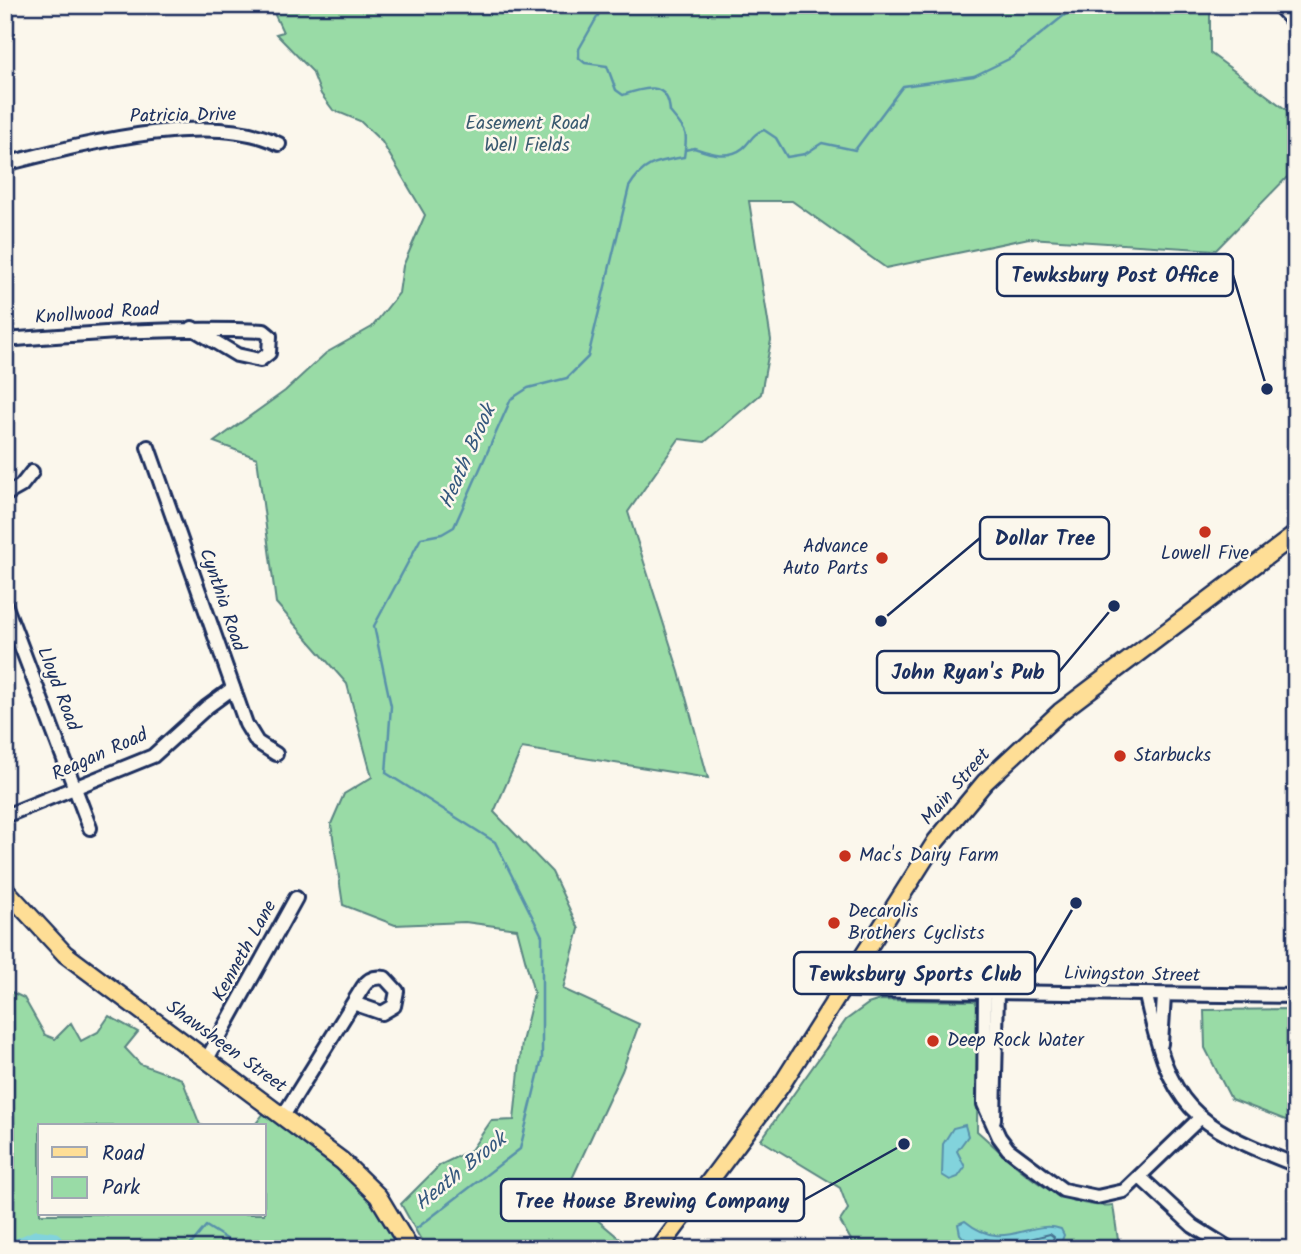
<svg xmlns="http://www.w3.org/2000/svg" width="1301" height="1254" font-family="Kalam,sans-serif">
  <style>
    .green { fill: #99dba6; stroke: #5a8582; stroke-width: 2 }
    .water { fill: #82d3dc; stroke: #5991aa; stroke-width: 2 }
    .lines { fill: none; stroke-linecap: round; stroke-linejoin: round }
    .shore { stroke: #447190; stroke-width: 2 }
    .stream { stroke: #5991aa; stroke-width: 2.5 }
    .river { stroke: #82d3dc; stroke-width: 18 }
    .minor-casing { stroke: #1b2f5e; stroke-width: 18 }
    .major-casing { stroke: #1b2f5e; stroke-width: 21 }
    .minor { stroke: #fbf7ec; stroke-width: 12 }
    .major { stroke: #fede96; stroke-width: 16 }
    .poi-dot { fill: #c8321e; stroke: #fbf7ec; stroke-width: 2.5 }
    .labels { text-anchor: middle; dominant-baseline: central; stroke-width: 5; stroke-linejoin: round; paint-order: stroke }
    .street-label { font-size: 19px; fill: #1b2f5e; stroke: #fbf7ec }
    .park-label { font-size: 19px; fill: #3a5a70; stroke: #fbf7ec }
    .poi-label { font-size: 19px; fill: #1b2f5e; stroke: #fbf7ec; text-anchor: start }
    .water-label { font-size: 21px; font-style: italic; fill: #35587e; stroke: #fbf7ec }
    .leader { fill: none; stroke: #1b2f5e; stroke-width: 2.5 }
    .callout-dot { fill: #1b2f5e; stroke: #fbf7ec; stroke-width: 2.5 }
    .callout { fill: #fbf7ec; stroke: #1b2f5e; stroke-width: 2.5 }
    .callout-label { font-size: 21px; text-anchor: middle; font-weight: bold; fill: #1b2f5e }
  </style>
  <rect width="100%" height="100%" fill="#fbf7ec"/>
  <filter id="ink" filterUnits="userSpaceOnUse"><feTurbulence type="fractalNoise" baseFrequency=".0143" numOctaves="2"/><feDisplacementMap in="SourceGraphic" scale="14" xChannelSelector="R" yChannelSelector="G"/><feConvolveMatrix kernelMatrix="1 2 1 2 8 2 1 2 1" color-interpolation-filters="sRGB"/></filter>
  <g filter="url(#ink)">
    <g class="green">
      <polygon points="274,5 1210,5 1210,53 1296,117 1296,168 1216,250 1029,238 886,268 792,201 749,201 771,340 761,394 705,442 679,439 628,512 679,672 708,778 522,748 494,812 552,872 579,929 563,989 639,1024 622,1071 570,1183 582,1207 632,1249 426,1249 401,1204 440,1165 471,1150 491,1121 514,1120 522,1042 534,993 517,929 465,922 395,925 343,905 331,824 344,794 372,777 347,684 276,603 257,458 214,442 285,391 326,353 372,327 399,293 403,266 425,215 382,142 360,121 333,110 321,94 312,71 276,34 283,32 274,13"/>
      <polygon points="5,989 24,998 45,1035 55,1039 71,1023 81,1041 98,1032 109,1016 138,1032 125,1048 140,1064 182,1079 200,1125 204,1126 40,1126 40,1214 264,1214 264,1126 254,1126 264,1113 352,1167 411,1249 5,1249"/>
      <path d="M880,1000L975,1001L978,1007L977,1131C1016,1165 1057,1211 1113,1205L1119,1247L1123,1249L855,1247L840,1221L848,1209L840,1188L761,1140L846,1020L868,1004Z"/>
      <polygon points="1296,1009 1296,1124 1231,1099 1205,1048 1204,1010"/>
    </g>
    <g class="water">
      <polygon points="965,1125 968,1136 957,1151 965,1167 958,1177 950,1180 942,1175 943,1144 953,1128"/>
      <path d="M965,1221C1005,1254 1028,1218 1061,1229L1064,1235L1061,1243C1041,1254 974,1254 960,1234L958,1224Z"/>
    </g>
    <g class="lines">
      <polyline class="shore" points="983,1249 985,1239 1009,1244 1050,1234 1054,1237 1049,1249"/>
      <g class="stream">
        <path d="M685,150L694,148C709,153 728,160 743,148C751,141 753,133 764,130L776,138L787,157L805,154L822,143L855,150L903,86L974,76L1011,58L1077,5"/>
        <path d="M417,1228L520,1149L542,1059V936L495,842L386,773L391,706L374,626L421,538L442,534L454,527L511,399L528,388L567,378L588,357L629,187C644,162 657,162 684,157C688,131 687,132 670,112C668,79 643,88 623,95L616,90L607,66L585,63L579,58V49L604,5"/>
        <polyline points="187,1249 206,1226 243,1249"/>
        <polyline points="387,1249 390,1249"/>
      </g>
      <polyline class="river" points="14,1249 37,1239 53,1241 56,1249"/>
      <defs>
        <g id="minor">
          <polyline points="1278,5 1296,25"/>
          <path d="M5,164C77,146 210,109 279,144"/>
          <path d="M5,340C94,333 175,327 264,331L270,336L269,353L260,360L237,355L192,328"/>
          <polyline points="148,447 246,724 257,742 276,754"/>
          <polyline points="5,495 21,486 32,472"/>
          <polyline points="5,604 90,828"/>
          <polyline points="5,816 153,756 207,707 233,688"/>
          <polyline points="842,990 1296,996"/>
          <polyline points="985,992 984,1104 999,1137 1008,1149 1063,1190 1097,1197 1124,1191 1200,1118"/>
          <path d="M1146,996C1171,1108 1190,1124 1296,1165"/>
          <polyline points="1161,1044 1164,996"/>
          <polyline points="207,1059 296,898"/>
          <path d="M283,1116L363,987C368,979 375,976 385,978L397,991L394,1006L382,1013L353,1003"/>
          <polyline points="994,1119 997,993"/>
          <polyline points="1141,1178 1193,1226 1230,1249"/>
        </g>
        <g id="major">
          <polyline points="5,889 65,954 342,1161 378,1196 410,1249"/>
          <polyline points="659,1249 780,1087 936,841 985,782 1060,712 1296,534"/>
        </g>
      </defs>
      <use href="#minor" class="minor-casing"/>
      <use href="#major" class="major-casing"/>
      <use href="#minor" class="minor"/>
      <use href="#major" class="major"/>
    </g>
  </g>
  <g class="poi-dot">
    <circle cx="1205" cy="532" r="7"/>
    <circle cx="882" cy="558" r="7"/>
    <circle cx="1120" cy="756" r="7"/>
    <circle cx="845" cy="856" r="7"/>
    <circle cx="834" cy="923" r="7"/>
    <circle cx="933" cy="1041" r="7"/>
  </g>
  <g class="labels">
    <g class="street-label">
      <text transform="translate(183 116) rotate(-1)">Patricia Drive</text>
      <text transform="translate(97 314) rotate(-4)">Knollwood Road</text>
      <text transform="translate(222 600) rotate(71)">Cynthia Road</text>
      <text transform="translate(58 689) rotate(69)">Lloyd Road</text>
      <text transform="translate(100 755) rotate(-24)">Reagan Road</text>
      <text transform="translate(956 787) rotate(-49)">Main Street</text>
      <text transform="translate(245 951) rotate(-61)">Kenneth Lane</text>
      <text transform="translate(1132 975) rotate(1)">Livingston Street</text>
      <text transform="translate(226 1047) rotate(36)">Shawsheen Street</text>
    </g>
    <g class="park-label">
      <text x="527" y="124">Easement Road<tspan x="527" dy="22">Well Fields</tspan></text>
    </g>
    <g class="poi-label">
      <text x="868" y="547" text-anchor="end">Advance<tspan x="868" dy="22">Auto Parts</tspan></text>
      <text x="1205" y="554" text-anchor="middle">Lowell Five</text>
      <text x="1134" y="756">Starbucks</text>
      <text x="859" y="856">Mac's Dairy Farm</text>
      <text x="848" y="912">Decarolis<tspan x="848" dy="22">Brothers Cyclists</tspan></text>
      <text x="947" y="1041">Deep Rock Water</text>
    </g>
    <g class="water-label">
      <text transform="translate(468 457) rotate(-66)">Heath Brook</text>
      <text transform="translate(461 1172) rotate(-39)">Heath Brook</text>
    </g>
  </g>
  <path class="leader" d="M1267 389L1233 275M881 621L980 538M1114 606L1059 672M1076 903L1035 973M904 1144L804 1200"/>
  <g class="callout-dot">
    <circle cx="1267" cy="389" r="7"/>
    <circle cx="881" cy="621" r="7"/>
    <circle cx="1114" cy="606" r="7"/>
    <circle cx="1076" cy="903" r="7"/>
    <circle cx="904" cy="1144" r="7"/>
  </g>
  <g class="callout">
    <rect x="997" y="254" width="236" height="42" rx="7"/>
    <rect x="980" y="517" width="129" height="42" rx="7"/>
    <rect x="877" y="651" width="182" height="42" rx="7"/>
    <rect x="794" y="952" width="241" height="42" rx="7"/>
    <rect x="501" y="1179" width="303" height="42" rx="7"/>
  </g>
  <g class="callout-label">
    <text x="1115" y="282">Tewksbury Post Office</text>
    <text x="1045" y="545">Dollar Tree</text>
    <text x="968" y="679">John Ryan's Pub</text>
    <text x="915" y="981">Tewksbury Sports Club</text>
    <text x="652" y="1208">Tree House Brewing Company</text>
  </g>
  <rect width="1301" height="1254" fill="none" stroke="#fbf7ec" stroke-width="28"/>
  <rect x="14" y="14" width="1273" height="1226" fill="none" stroke="#1b2f5e" stroke-width="2.5" filter="url(#ink)"/>
  <rect x="38" y="1124" width="228" height="91" fill="#fbf7ec" stroke="#a1a7b3" stroke-width="2"/>
  <rect x="52" y="1147" width="35" height="10" fill="#fede96" stroke="#a1a7b3" stroke-width="2"/>
  <text x="102" y="1160" font-size="21" fill="#1b2f5e">Road</text>
  <rect x="52" y="1177" width="35" height="21" fill="#99dba6" stroke="#a1a7b3" stroke-width="2"/>
  <text x="102" y="1194" font-size="21" fill="#1b2f5e">Park</text>
</svg>
